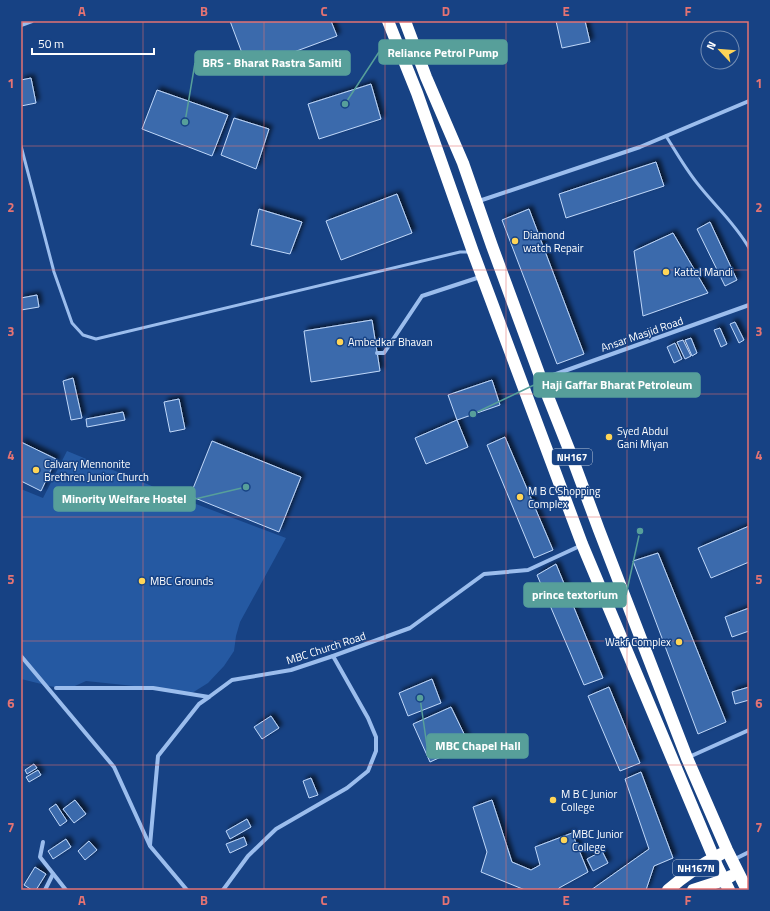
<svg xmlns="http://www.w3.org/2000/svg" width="770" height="911" font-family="'Titillium Web',sans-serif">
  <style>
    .green { fill: #2559a2 }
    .building { fill: #3b6aac; stroke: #c0d8fa; filter: url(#shadow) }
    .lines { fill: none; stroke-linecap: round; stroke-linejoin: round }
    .lane { stroke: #9bbded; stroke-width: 3 }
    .street { stroke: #9bbded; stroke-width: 4 }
    .highway { stroke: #fff; stroke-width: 12 }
    .grid { fill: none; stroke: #e47373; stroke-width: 1; stroke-opacity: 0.55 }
    .poi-dot { fill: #ffd557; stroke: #174284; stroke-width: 1.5 }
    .labels { text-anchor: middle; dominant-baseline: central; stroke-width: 3; stroke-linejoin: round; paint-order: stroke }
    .shield { fill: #174284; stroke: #b9c6da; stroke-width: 1 }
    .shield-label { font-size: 10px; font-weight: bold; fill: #fff }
    .poi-label { font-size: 11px; fill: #fff; stroke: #174284; text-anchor: start }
    .street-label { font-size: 11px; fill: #fff; stroke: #174284 }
    .leader { fill: none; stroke: #579f9a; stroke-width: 1.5 }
    .callout-dot { fill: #579f9a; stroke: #174284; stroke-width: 1.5 }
    .callout { fill: #579f9a; stroke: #579f9a; stroke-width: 1.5 }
    .callout-label { font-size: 12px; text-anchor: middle; font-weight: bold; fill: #fff }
    .neatline { fill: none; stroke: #e47373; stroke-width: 1.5 }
    .grid-label { font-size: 13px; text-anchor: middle; font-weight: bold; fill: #e47373 }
  </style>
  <defs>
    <filter id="shadow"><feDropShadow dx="3.5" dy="-3.5" stdDeviation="2" flood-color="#0009"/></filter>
  </defs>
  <rect width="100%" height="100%" fill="#174284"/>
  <polygon class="green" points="67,451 188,501 286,538 240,622 236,636 234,651 224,666 208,683 192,693 153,688 86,681 66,690 21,679 21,489 43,498"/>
  <g class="building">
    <polygon points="230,21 331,21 337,36 248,69"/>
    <polygon points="556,21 585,21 590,42 562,48"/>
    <polygon points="31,78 36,103 21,106 21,80"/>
    <polygon points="371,84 381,119 319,139 308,104"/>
    <polygon points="157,90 228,115 212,156 142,129"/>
    <polygon points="234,118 269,129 256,169 221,155"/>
    <polygon points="656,162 664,186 566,218 559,194"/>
    <polygon points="397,194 412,233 341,260 326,221"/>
    <polygon points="259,209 302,222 290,254 251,245"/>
    <polygon points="529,209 584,354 557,364 502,220"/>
    <polygon points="710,222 737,280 725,286 697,229"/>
    <polygon points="673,233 708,293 643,316 634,251"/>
    <polygon points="37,295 39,307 21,310 21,298"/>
    <polygon points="372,320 380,371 311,382 304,331"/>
    <polygon points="735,322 744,340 739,343 730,324"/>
    <polygon points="720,328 727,344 721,347 714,330"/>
    <polygon points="691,338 697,353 692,356 685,340"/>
    <polygon points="683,340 691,356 685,359 677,342"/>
    <polygon points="675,343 682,359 674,363 667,347"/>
    <polygon points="73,378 82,418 71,420 63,381"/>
    <polygon points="492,380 500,405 457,420 448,395"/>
    <polygon points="179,399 185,429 170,432 164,402"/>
    <polygon points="123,412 125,420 87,427 86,419"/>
    <polygon points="457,420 468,447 426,464 415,438"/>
    <polygon points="505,437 553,550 534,558 487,445"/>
    <polygon points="212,441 301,477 279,532 190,496"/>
    <polygon points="21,442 56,459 41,491 21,481"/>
    <polygon points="749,526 749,562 711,578 698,548"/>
    <polygon points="658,553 726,722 698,734 633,561"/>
    <polygon points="556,564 603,678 584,685 537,575"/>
    <polygon points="749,608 749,631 732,637 725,617"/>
    <polygon points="432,679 441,703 408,716 399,693"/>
    <polygon points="609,687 640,763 620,771 588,696"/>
    <polygon points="749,687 749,700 735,704 732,692"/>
    <polygon points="451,707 469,744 430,762 413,724"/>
    <polygon points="271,716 279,728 262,739 254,727"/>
    <polygon points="34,764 37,768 27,774 25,770"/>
    <polygon points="38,770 41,775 29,782 26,777"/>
    <polygon points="641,772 673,858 654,866 646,890 591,890 649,849 625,779"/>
    <polygon points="311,778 318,795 309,798 303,781"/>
    <polygon points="75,800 86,814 74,823 63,809"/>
    <polygon points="492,800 512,862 531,870 540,865 535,847 572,833 588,872 559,888 558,890 525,890 481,872 487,852 473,807"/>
    <polygon points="56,804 67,821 60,826 49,809"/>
    <polygon points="247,819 251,827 230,839 226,831"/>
    <polygon points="244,837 247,845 230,853 226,844"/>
    <polygon points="66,839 71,847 53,859 48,851"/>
    <polygon points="89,841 97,850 85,860 78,851"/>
    <polygon points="602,851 608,863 593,871 587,859"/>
    <polygon points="35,867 46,874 36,890 32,890 24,885"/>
  </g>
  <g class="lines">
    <g class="lane">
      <path d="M666,136C676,152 685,168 697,183C714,205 735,223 749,248"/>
      <polyline points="21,146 54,272 72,323 83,335 96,339 460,252 469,252"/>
    </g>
    <g class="street">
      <polyline points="21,25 32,21"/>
      <polyline points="479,201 640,147 749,101"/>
      <polyline points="377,353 384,353 422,296 480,277"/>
      <polyline points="542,379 749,305"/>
      <polyline points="21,656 114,767 150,846 187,890"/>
      <polyline points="56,688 153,688 209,697 232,680 291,670 333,656 410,628 484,574 528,570 582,545"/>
      <polyline points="689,757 749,730"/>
      <polyline points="43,842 40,857 66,890"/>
      <polyline points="150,845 158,756 199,704 209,697"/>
      <polyline points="733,860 749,852"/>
      <polyline points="45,890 53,874"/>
      <polyline points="223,890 248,856 276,829 347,788 368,771 376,751 376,737 368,718 333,656"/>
    </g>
    <g class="highway">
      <polyline points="388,21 417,93 473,252 582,544 718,868 729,890"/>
      <polyline points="405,21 426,77 463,163 492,246 541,379 570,452 599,530 687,758 727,850 747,890"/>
      <path d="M668,890C684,876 702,864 721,854"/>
      <polyline points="693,890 724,880 731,876"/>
    </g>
  </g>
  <path class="grid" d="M143,21V890M264,21V890M385,21V890M506,21V890M627,21V890M21,146H749M21,270H749M21,394H749M21,517H749M21,641H749M21,765H749"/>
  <g class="poi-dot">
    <circle cx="515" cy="241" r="4"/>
    <circle cx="666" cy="272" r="4"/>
    <circle cx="340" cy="342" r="4"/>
    <circle cx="609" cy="437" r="4"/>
    <circle cx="36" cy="470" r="4"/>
    <circle cx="520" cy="497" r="4"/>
    <circle cx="142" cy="581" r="4"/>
    <circle cx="679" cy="642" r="4"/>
    <circle cx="553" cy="800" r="4"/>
    <circle cx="564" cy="840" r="4"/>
  </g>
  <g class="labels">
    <g class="shield">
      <rect x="552" y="449" width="40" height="16" rx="3"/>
      <rect x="673" y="860" width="46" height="16" rx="3"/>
    </g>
    <g class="shield-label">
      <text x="572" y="457">NH167</text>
      <text x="696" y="868">NH167N</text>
    </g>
    <g class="poi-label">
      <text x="523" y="235">Diamond<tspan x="523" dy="13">watch Repair</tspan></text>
      <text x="674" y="272">Kattel Mandi</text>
      <text x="348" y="342">Ambedkar Bhavan</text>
      <text x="617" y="431">Syed Abdul<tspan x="617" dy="13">Gani Miyan</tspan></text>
      <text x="44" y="464">Calvary Mennonite<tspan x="44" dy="13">Brethren Junior Church</tspan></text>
      <text x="528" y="491">M B C Shopping<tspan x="528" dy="13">Complex</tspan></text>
      <text x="150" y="581">MBC Grounds</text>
      <text x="671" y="642" text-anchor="end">Wakf Complex</text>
      <text x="561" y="794">M B C Junior<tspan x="561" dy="13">College</tspan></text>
      <text x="572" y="834">MBC Junior<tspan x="572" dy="13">College</tspan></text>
    </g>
    <g class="street-label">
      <text transform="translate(642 334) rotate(-19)">Ansar Masjid Road</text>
      <text transform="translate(326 648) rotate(-18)">MBC Church Road</text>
    </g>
  </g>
  <path class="leader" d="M345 104L379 52M185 122L195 63M473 414L534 385M246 487L195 499M640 531L626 595M420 698L427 746"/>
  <g class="callout-dot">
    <circle cx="345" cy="104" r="4"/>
    <circle cx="185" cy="122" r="4"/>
    <circle cx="473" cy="414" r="4"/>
    <circle cx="246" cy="487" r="4"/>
    <circle cx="640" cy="531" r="4"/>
    <circle cx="420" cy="698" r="4"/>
  </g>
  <g class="callout">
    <rect x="379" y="40" width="128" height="24" rx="4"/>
    <rect x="195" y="51" width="155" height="24" rx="4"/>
    <rect x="534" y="373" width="166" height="24" rx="4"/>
    <rect x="54" y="487" width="141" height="24" rx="4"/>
    <rect x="524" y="583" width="102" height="24" rx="4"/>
    <rect x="427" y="734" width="101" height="24" rx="4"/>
  </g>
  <g class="callout-label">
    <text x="443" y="57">Reliance Petrol Pump</text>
    <text x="272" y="67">BRS - Bharat Rastra Samiti</text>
    <text x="617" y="389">Haji Gaffar Bharat Petroleum</text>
    <text x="124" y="503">Minority Welfare Hostel</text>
    <text x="575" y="599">prince textorium</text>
    <text x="478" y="750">MBC Chapel Hall</text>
  </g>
  <rect width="770" height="911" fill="none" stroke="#174284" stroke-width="44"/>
  <g transform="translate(720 50) rotate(296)"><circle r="19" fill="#174284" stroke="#748eb5"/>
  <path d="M0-3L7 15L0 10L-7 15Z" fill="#ffd557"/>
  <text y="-6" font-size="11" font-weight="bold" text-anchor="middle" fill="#ffffff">N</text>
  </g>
  <path d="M32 48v6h122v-6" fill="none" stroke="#ffffff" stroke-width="2"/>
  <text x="38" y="48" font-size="12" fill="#ffffff" stroke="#174284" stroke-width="3" paint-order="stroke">50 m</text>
  <rect x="22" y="22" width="726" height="867" class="neatline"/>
  <g class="grid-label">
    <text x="82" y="16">A</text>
    <text x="204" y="16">B</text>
    <text x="324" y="16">C</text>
    <text x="446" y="16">D</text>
    <text x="566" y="16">E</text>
    <text x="688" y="16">F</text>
    <text x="11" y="88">1</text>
    <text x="759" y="88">1</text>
    <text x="11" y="212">2</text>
    <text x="759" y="212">2</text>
    <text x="11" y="336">3</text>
    <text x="759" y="336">3</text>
    <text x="11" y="460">4</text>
    <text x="759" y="460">4</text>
    <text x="11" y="584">5</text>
    <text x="759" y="584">5</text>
    <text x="11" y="708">6</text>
    <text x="759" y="708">6</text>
    <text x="11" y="832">7</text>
    <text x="759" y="832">7</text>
    <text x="82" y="905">A</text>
    <text x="204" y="905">B</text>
    <text x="324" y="905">C</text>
    <text x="446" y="905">D</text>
    <text x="566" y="905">E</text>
    <text x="688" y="905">F</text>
  </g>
</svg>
